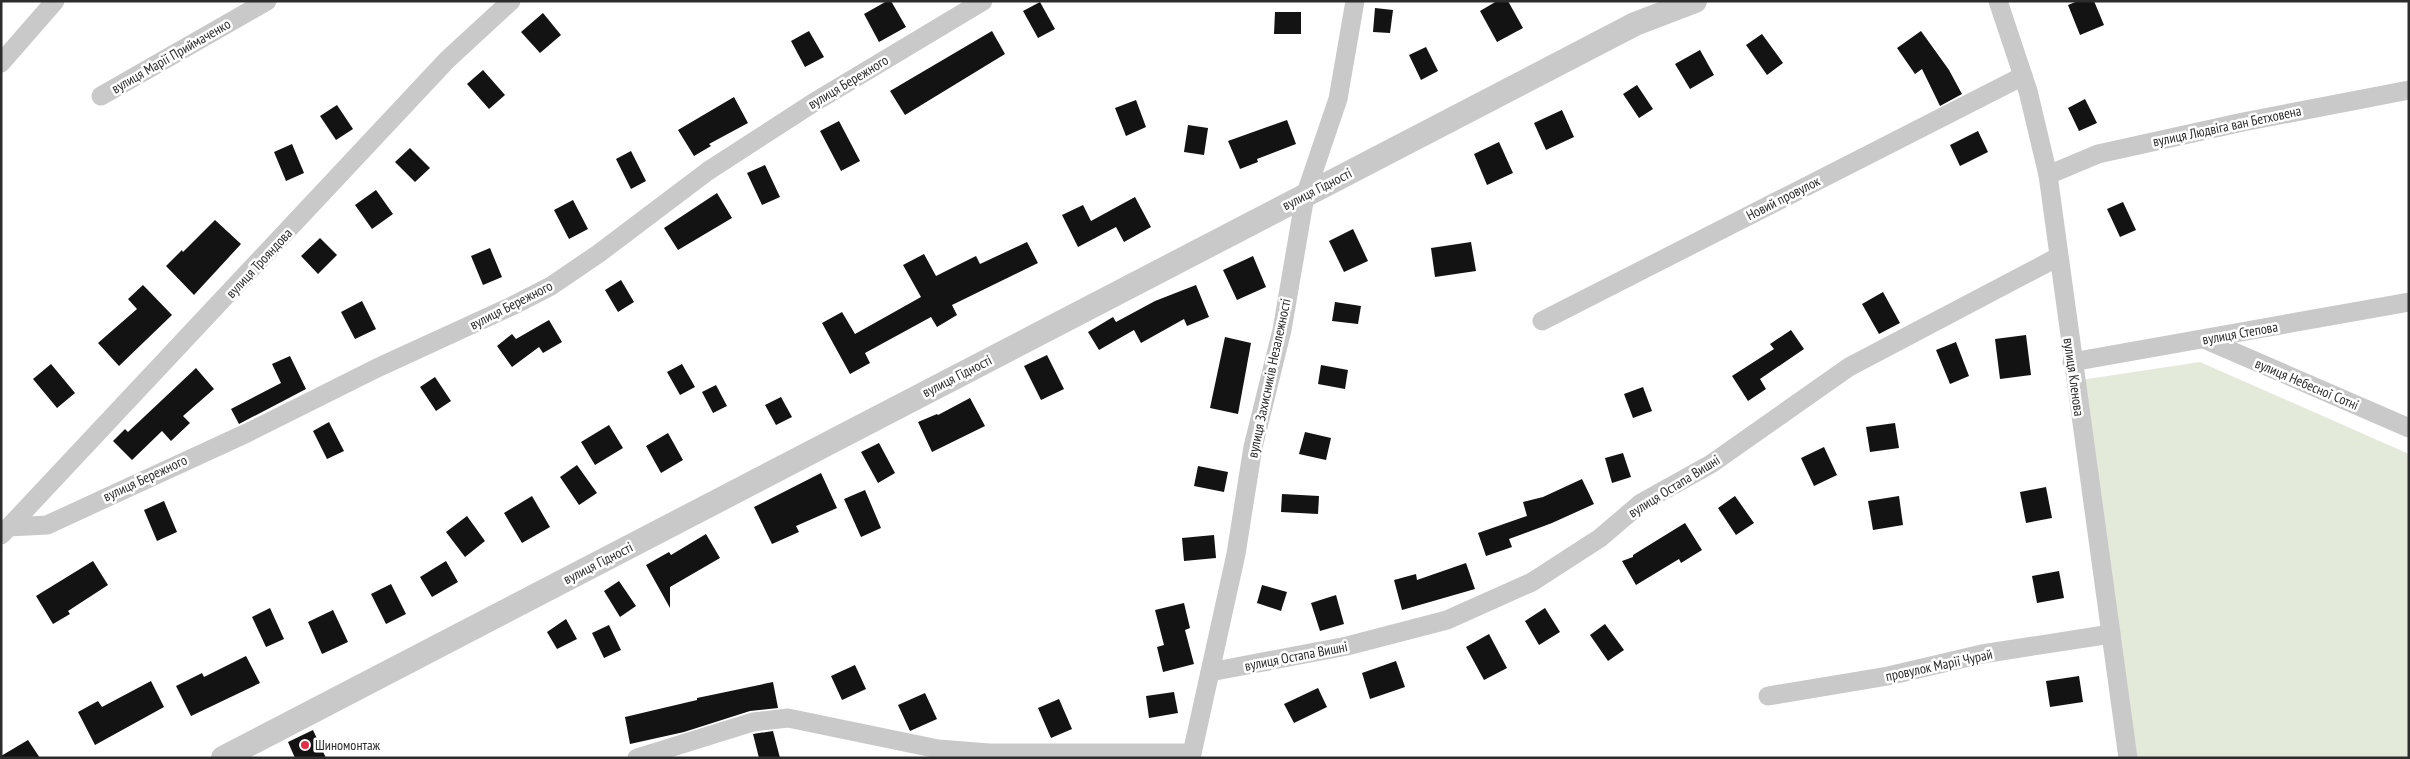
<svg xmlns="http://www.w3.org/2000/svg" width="2410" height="759" font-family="'PT Sans Narrow',sans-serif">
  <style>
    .green { fill: #e4ead9 }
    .building { fill: #131313 }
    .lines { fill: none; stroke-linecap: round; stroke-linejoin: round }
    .minor { stroke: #c9c9c9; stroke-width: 19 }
    .tertiary { stroke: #c9c9c9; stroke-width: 24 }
    .poi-dot { fill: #e42e48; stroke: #fff; stroke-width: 2 }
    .labels { text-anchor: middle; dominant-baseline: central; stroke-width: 5; stroke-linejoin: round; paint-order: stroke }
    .street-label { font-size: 14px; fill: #2c2c2c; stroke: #fff }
    .poi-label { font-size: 14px; fill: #2c2c2c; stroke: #fff; text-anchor: start }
  </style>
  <rect width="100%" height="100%" fill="#fff"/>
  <polygon class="green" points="2200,362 2409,454 2409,758 2128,758 2074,381"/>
  <g class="building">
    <polygon points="887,1 891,1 906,27 879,42 864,14"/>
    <polygon points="1497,1 1508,1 1523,28 1497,42 1480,11"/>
    <polygon points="2078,1 2094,1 2104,25 2080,35 2068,5"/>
    <polygon points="1040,2 1055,29 1038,38 1023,11"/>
    <polygon points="1375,8 1393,10 1390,33 1373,32"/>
    <polygon points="1275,12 1301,12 1301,34 1274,34"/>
    <polygon points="543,13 561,35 540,53 521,32"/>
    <polygon points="809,31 824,57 805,67 791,41"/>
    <polygon points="992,31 1005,54 905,115 890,91"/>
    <polygon points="1921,31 1949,70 1962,94 1940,106 1922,69 1915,74 1897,48"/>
    <polygon points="1762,34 1783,63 1767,75 1746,45"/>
    <polygon points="1426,47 1438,71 1421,80 1409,55"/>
    <polygon points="1700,50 1714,75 1690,89 1675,64"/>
    <polygon points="483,70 505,95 489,109 467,84"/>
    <polygon points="1637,85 1653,109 1639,118 1623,94"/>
    <polygon points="734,97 748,123 709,144 711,146 694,156 678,130"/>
    <polygon points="2085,99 2097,123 2079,131 2068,108"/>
    <polygon points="1136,100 1146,127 1126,136 1115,108"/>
    <polygon points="337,105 353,129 336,140 320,116"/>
    <polygon points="1562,110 1574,137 1546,150 1534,123"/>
    <polygon points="1287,120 1296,144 1257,159 1258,162 1240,169 1228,141"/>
    <polygon points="839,121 860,161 841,171 820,131"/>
    <polygon points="1188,125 1208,128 1204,155 1184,152"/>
    <polygon points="1978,131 1988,152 1960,166 1950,145"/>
    <polygon points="1499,142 1513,173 1487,185 1474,154"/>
    <polygon points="292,144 304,173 286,181 274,152"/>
    <polygon points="410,148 430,168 415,182 395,162"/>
    <polygon points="631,151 646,181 631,189 616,159"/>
    <polygon points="765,165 780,197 762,205 747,173"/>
    <polygon points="376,190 393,214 372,229 355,205"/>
    <polygon points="717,193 732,218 678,250 664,228"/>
    <polygon points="1135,197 1151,227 1124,242 1116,227 1078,247 1062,215 1083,205 1091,221"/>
    <polygon points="573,200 588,229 569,239 554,210"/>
    <polygon points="2123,202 2136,230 2120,237 2107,209"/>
    <polygon points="215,220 241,244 194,295 166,266 182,250 183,252"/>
    <polygon points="1353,229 1368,261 1344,272 1329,241"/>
    <polygon points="320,238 337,255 318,274 301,256"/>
    <polygon points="1027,242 1038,263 952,305 957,315 937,327 931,317 865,353 870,363 850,374 822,323 842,312 855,334 921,297 903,265 924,254 936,276 976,256 980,264"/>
    <polygon points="1471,242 1476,271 1435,277 1431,248"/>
    <polygon points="490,248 502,277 483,285 471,256"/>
    <polygon points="1253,256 1266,287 1237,300 1223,270"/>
    <polygon points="621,280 634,302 618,312 605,290"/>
    <polygon points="143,285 172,315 119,366 98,343 137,309 128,299"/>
    <polygon points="1196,285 1209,317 1187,326 1184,319 1141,343 1134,330 1099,350 1088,332 1113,317 1116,322 1155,301"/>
    <polygon points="1883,292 1900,323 1879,334 1862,304"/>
    <polygon points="362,301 376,329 355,339 341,312"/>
    <polygon points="1335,302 1361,306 1358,324 1332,321"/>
    <polygon points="549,320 562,342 543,353 539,347 512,367 497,346 512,334 516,339"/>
    <polygon points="1791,330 1804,349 1760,379 1766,389 1748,401 1732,376 1774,349 1770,344"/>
    <polygon points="2026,335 2031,375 2000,379 1995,339"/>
    <polygon points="1225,337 1251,343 1238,414 1210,408"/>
    <polygon points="1956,342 1969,376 1950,384 1936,350"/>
    <polygon points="1047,355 1064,389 1041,400 1024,366"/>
    <polygon points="290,356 306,389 239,424 231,409 281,383 272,364"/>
    <polygon points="51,364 75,393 57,408 33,379"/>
    <polygon points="682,364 695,387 680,395 667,372"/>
    <polygon points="1321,365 1348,370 1345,389 1318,384"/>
    <polygon points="196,368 214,389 183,416 190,423 171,441 162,431 132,460 113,441 125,429 128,432"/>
    <polygon points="435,377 451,401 436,411 420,387"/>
    <polygon points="716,385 727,406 713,413 702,392"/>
    <polygon points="1643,387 1652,411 1633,418 1624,394"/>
    <polygon points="781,397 792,417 776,425 765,405"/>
    <polygon points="970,398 985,426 932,452 918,422 937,414 938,415"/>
    <polygon points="329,422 344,451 327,459 313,431"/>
    <polygon points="1895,423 1899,448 1870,452 1866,427"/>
    <polygon points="609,425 623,448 595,465 581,442"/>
    <polygon points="1305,432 1331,438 1326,460 1299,454"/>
    <polygon points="668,433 683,460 661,473 646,446"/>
    <polygon points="879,443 895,473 878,483 861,452"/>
    <polygon points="1824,447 1837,475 1814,486 1801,458"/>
    <polygon points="1623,453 1631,477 1612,483 1605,458"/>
    <polygon points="577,465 597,493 579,505 560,477"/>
    <polygon points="1198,466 1228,472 1224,492 1194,486"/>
    <polygon points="821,473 837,508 796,526 799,532 772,544 754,507"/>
    <polygon points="1582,479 1594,504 1552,523 1509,539 1512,547 1486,556 1478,533 1527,516 1523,502 1543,497"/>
    <polygon points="2046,487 2052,518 2026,523 2020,492"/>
    <polygon points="865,490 881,528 861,537 844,499"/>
    <polygon points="1282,494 1319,496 1318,514 1281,512"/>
    <polygon points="532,496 550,527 522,543 504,513"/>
    <polygon points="1735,496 1754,523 1736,535 1718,508"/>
    <polygon points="1899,496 1903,525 1873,530 1868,501"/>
    <polygon points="164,501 177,532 157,541 144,510"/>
    <polygon points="467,516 485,541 465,557 446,532"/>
    <polygon points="1685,523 1702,550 1681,563 1679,559 1636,585 1622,561 1633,557 1633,555"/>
    <polygon points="706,534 720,558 670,587 670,608 646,565 669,552 671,555"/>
    <polygon points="1214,535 1216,558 1184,561 1182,538"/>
    <polygon points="93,561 108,585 68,611 70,614 53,624 36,596"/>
    <polygon points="446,561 458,582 432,597 420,577"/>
    <polygon points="1466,563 1475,589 1402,610 1394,580 1416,574 1417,580"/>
    <polygon points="2059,571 2064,598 2037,603 2032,576"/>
    <polygon points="619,581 636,606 620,617 604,591"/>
    <polygon points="391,584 406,614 386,624 371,594"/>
    <polygon points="1262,585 1287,592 1281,611 1257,603"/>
    <polygon points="1336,595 1344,624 1320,631 1311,603"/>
    <polygon points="1184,603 1190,628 1185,630 1194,664 1163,672 1157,647 1164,645 1155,610"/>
    <polygon points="270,608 284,639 266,647 252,617"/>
    <polygon points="1545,608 1560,632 1539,645 1525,621"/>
    <polygon points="333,610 348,642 322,654 308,622"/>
    <polygon points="566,619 577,639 557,649 547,632"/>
    <polygon points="1605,624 1624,650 1608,661 1590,635"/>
    <polygon points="609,625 621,650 604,658 592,633"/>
    <polygon points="1489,634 1507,668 1484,680 1466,647"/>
    <polygon points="246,656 260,683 191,716 176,686 202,673 204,677"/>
    <polygon points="1396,661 1405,687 1370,699 1362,673"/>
    <polygon points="855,665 866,689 842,700 831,676"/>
    <polygon points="2079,676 2083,702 2050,707 2046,681"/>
    <polygon points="151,681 164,707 95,745 78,712 98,701 102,707"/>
    <polygon points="773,682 778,708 750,711 684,732 630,744 625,717 697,700 697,698"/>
    <polygon points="1318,688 1327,707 1294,723 1284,704"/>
    <polygon points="1174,692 1178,713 1149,718 1146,696"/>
    <polygon points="925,693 937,719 910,731 898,705"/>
    <polygon points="1059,699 1072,729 1051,738 1038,708"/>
    <polygon points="313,730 326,758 295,758 288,742"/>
    <polygon points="773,731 780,758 759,758 753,734"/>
    <polygon points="28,740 40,758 1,758 1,756"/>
  </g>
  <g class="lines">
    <g class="minor">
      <polyline points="1998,1 2028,91 2048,175 2128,758"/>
      <polyline points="1,63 55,1"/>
      <polyline points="101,96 267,1"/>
      <polyline points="2048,175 2098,154 2243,122 2409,90"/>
      <polyline points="1542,321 2023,76"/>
      <polyline points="2204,339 2409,428"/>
      <polyline points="2072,362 2409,302"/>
      <polyline points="9,527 447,60 511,1"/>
      <polyline points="1,535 9,527 47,525 247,433 377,368 514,305 551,286 598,254 708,171 813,103 983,1"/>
      <polyline points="1210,672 1347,646 1447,620 1532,582 1600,538 1641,503 1711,464 1849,367 2058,257"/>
      <polyline points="1768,696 1888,676 1982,654 2111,634"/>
      <polyline points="637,758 753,722 788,718 938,749 989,753 1192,753"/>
      <polyline points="1191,758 1236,554 1253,447 1282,330 1305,196 1338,99 1355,1"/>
    </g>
    <polyline class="tertiary" points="223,758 1635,24 1695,1"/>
  </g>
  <circle class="poi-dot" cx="305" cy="745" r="5"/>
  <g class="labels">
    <g class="street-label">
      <text transform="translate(171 56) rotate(-30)">вулиця Марії Приймаченко</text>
      <text transform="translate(848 82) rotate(-31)">вулиця Бережного</text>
      <text transform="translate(2227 126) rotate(-12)">вулиця Людвіга ван Бетховена</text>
      <text transform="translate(1317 189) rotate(-27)">вулиця Гідності</text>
      <text transform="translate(1783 198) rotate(-27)">Новий провулок</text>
      <text transform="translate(259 263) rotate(-47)">вулиця Трояндова</text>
      <text transform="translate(511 305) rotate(-27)">вулиця Бережного</text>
      <text transform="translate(2240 333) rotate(-10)">вулиця Степова</text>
      <text transform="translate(957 376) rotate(-27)">вулиця Гідності</text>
      <text transform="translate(2074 377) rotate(82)">вулиця Кленова</text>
      <text transform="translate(1269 378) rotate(-78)">вулиця Захисників Незалежності</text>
      <text transform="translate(2307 384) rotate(23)">вулиця Небесної Сотні</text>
      <text transform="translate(145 478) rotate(-25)">вулиця Бережного</text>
      <text transform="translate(1674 486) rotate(-32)">вулиця Остапа Вишні</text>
      <text transform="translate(598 563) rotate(-27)">вулиця Гідності</text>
      <text transform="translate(1296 656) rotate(-11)">вулиця Остапа Вишні</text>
      <text transform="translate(1939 665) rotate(-12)">провулок Марії Чурай</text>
    </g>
    <g class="poi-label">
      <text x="315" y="745">Шиномонтаж</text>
    </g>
  </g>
  <rect width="2410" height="759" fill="none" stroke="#2c2c2c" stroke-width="5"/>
</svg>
